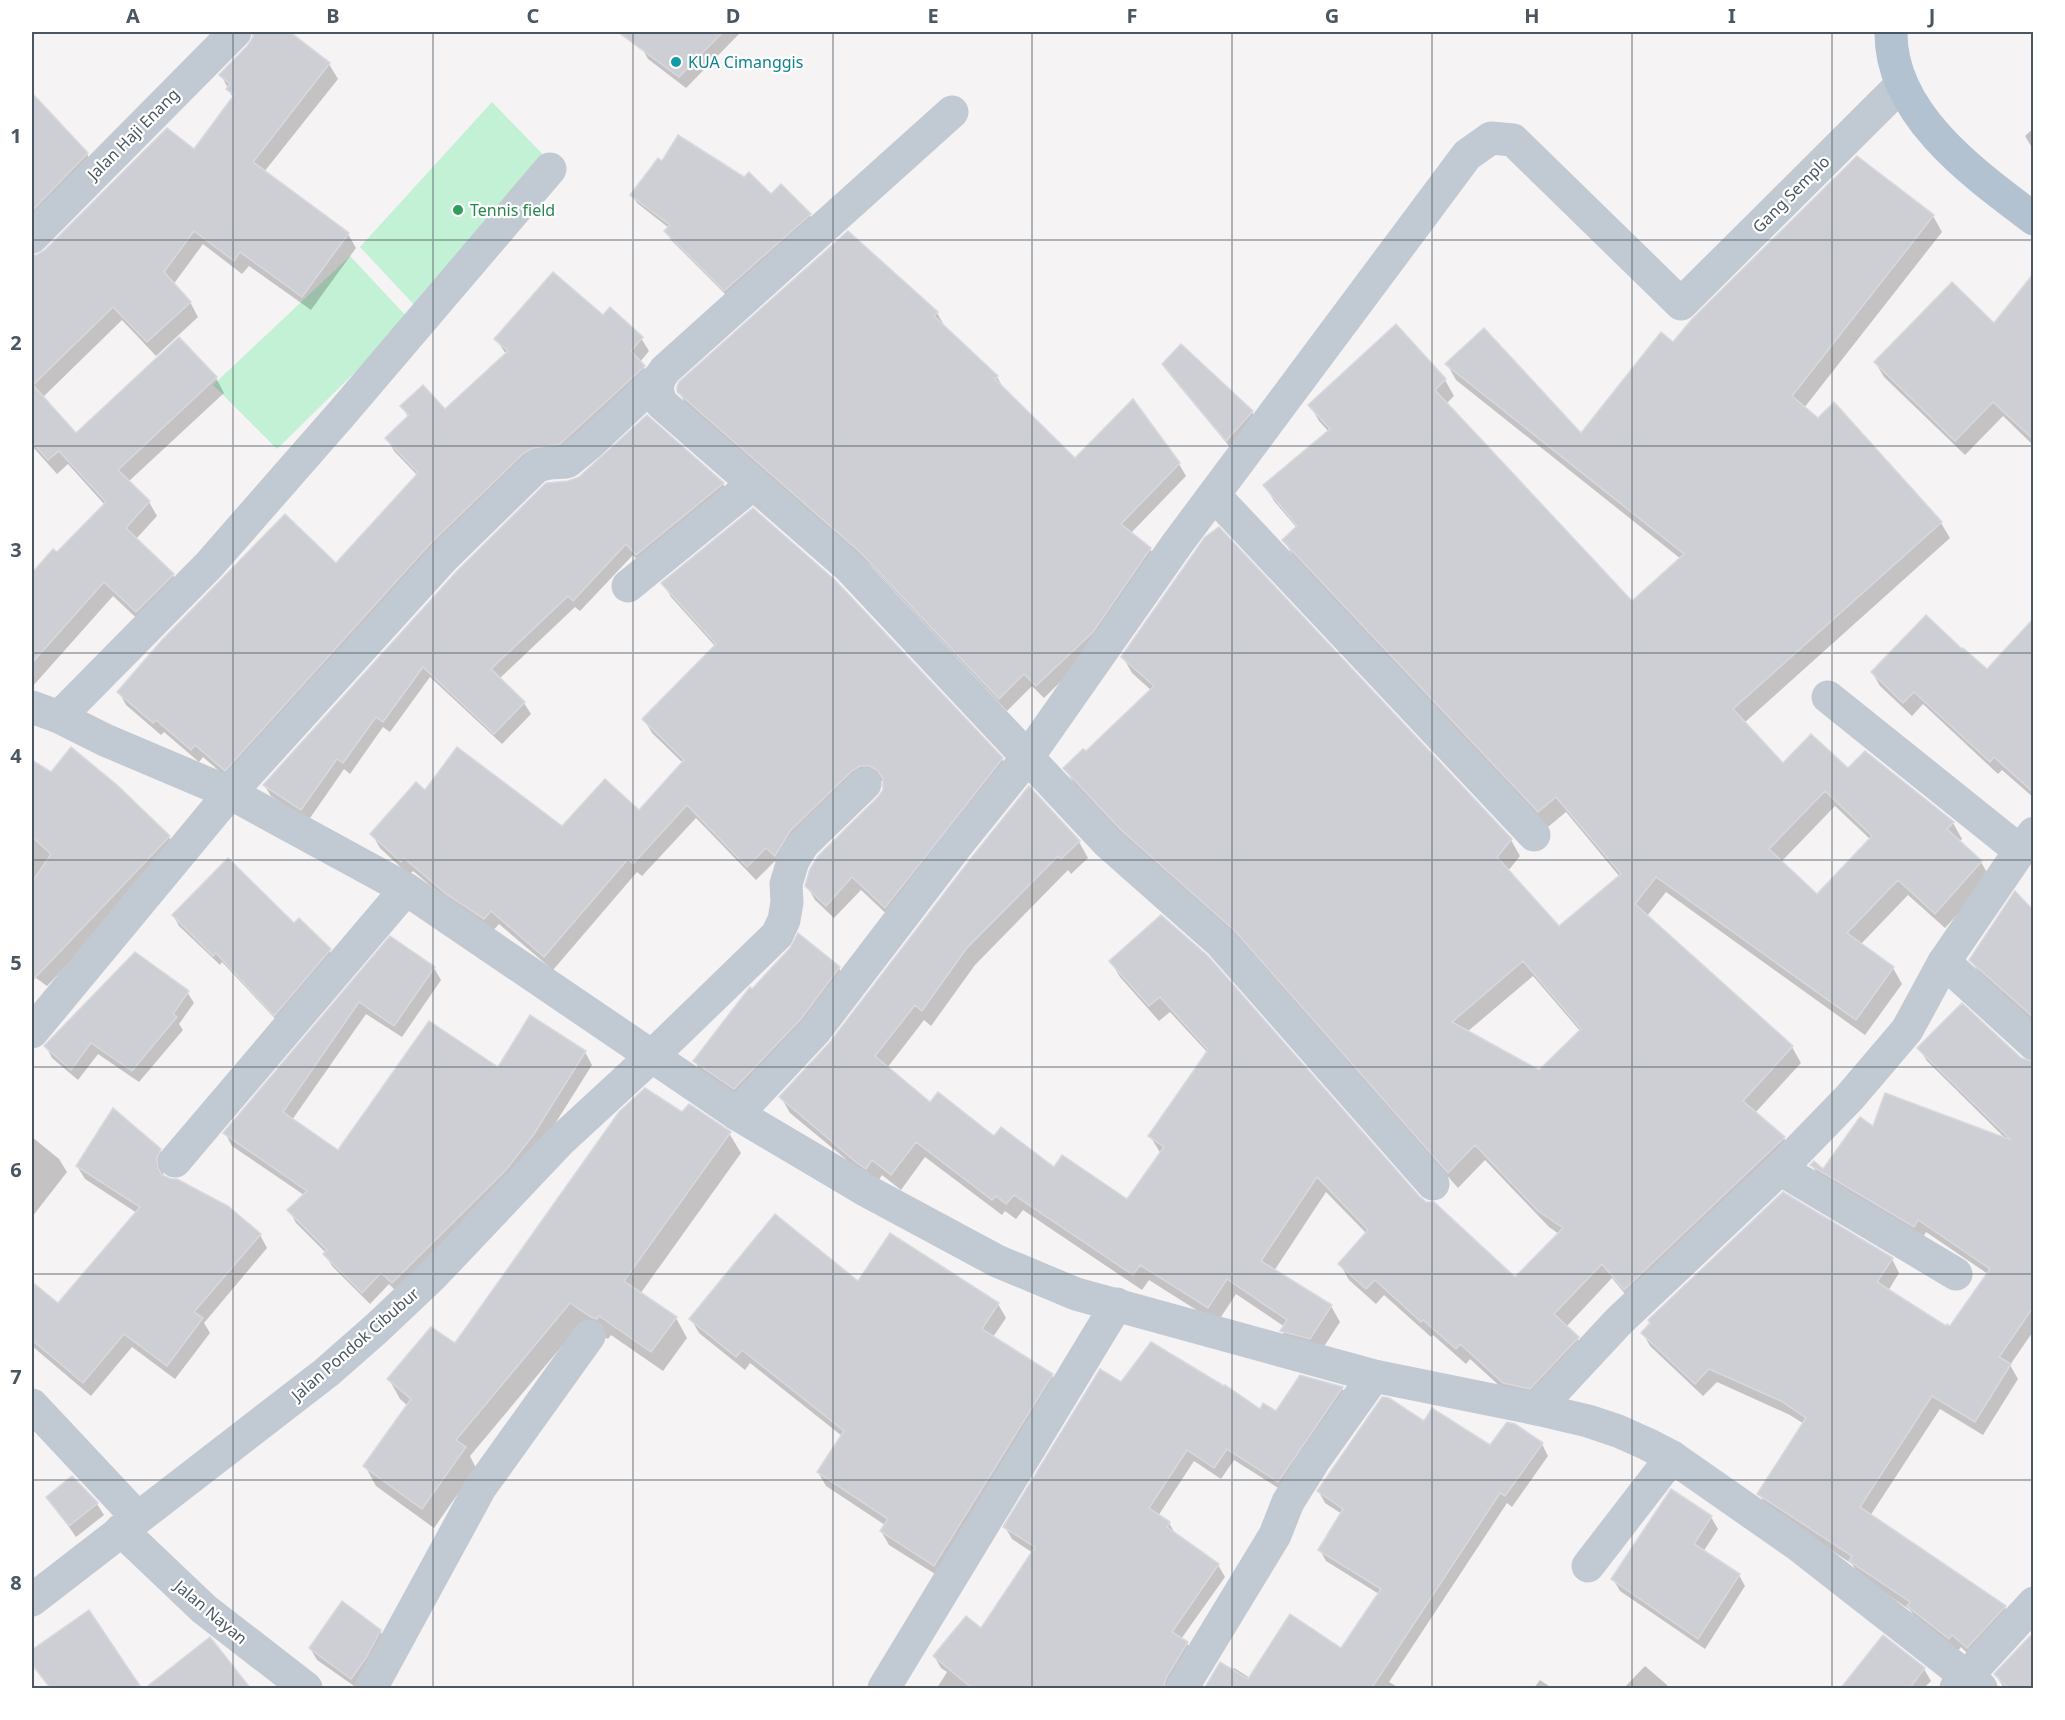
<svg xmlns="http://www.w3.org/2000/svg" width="2065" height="1720" font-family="'Noto Sans',sans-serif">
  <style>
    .green { fill: #c3f1d5 }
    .shadow { fill: #0003; fill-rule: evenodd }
    .building { fill: #cdcfd5; stroke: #d7d9de; stroke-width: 1.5; fill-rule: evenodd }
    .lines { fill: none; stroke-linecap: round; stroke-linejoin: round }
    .minor { stroke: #c1cad2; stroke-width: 33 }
    .major { stroke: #b3c2d1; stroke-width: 33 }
    .grid { fill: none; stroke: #4a5661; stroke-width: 1.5; stroke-opacity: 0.55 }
    .culture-dot { fill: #0f9aa8; stroke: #fff; stroke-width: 2 }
    .leisure-dot { fill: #2e9e5b; stroke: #fff; stroke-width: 2 }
    .labels { text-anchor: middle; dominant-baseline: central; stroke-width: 4.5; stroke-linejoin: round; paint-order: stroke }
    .culture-label { font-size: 16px; fill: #0d838f; stroke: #fff; text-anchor: start }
    .street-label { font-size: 16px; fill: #4a5661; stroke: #fff }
    .leisure-label { font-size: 16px; fill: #27864d; stroke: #fff; text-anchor: start }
    .neatline { fill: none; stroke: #4a5661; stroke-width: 2 }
    .grid-label { font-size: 20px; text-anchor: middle; font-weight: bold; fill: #4a5661 }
  </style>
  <rect width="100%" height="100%" fill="#f5f3f3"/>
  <g class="green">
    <polygon points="492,102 561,173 419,310 360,247"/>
    <polygon points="350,256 409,319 277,449 213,385"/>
  </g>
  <g class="shadow">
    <polygon points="255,32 287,32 329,64 338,79 264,172 348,234 356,248 311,310 249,266 242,274 203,244 173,285 190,302 198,317 156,356 122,320 42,398 76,435 179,339 216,378 224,393 128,482 149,502 157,516 136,539 173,575 181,589 145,626 113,596 32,687 32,575 53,551 57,555 105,505 68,464 57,474 32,446 32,284 37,278 32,272 32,257 38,256 195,151 233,98 221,75 250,46 254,38"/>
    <polygon points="655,32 741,32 686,88 648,59 642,48"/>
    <polygon points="40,105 87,154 95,169 32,233 32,113"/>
    <polygon points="2034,128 2034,151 2025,136"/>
    <polygon points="632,195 771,196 810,215 814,223 730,299 671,240 666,231 669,228 637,203"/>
    <path d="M1933,216L1942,232L1804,408L1941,523L1950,538L1744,723L1783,766L1848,770L1953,823L1962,839L1959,842L1981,862L1990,878L1945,928L1908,895L1860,945L1893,968L1902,984L1865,1035L1666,892L1647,916L1792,1047L1801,1063L1755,1113L1784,1138L1793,1154L1634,1305L1612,1278L1566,1327L1577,1338L1587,1354L1540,1404L1514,1399L1470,1359L1466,1364L1433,1335L1431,1337L1384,1295L1376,1304L1349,1280L1340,1264L1367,1234L1326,1192L1274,1271L1331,1306L1340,1322L1319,1354L1291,1347L1282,1331L1285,1327L1236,1294L1217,1323L1149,1280L1142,1290L1023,1210L1016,1219L1005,1211L1002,1215L925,1157L901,1190L882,1175L876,1184L790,1113L781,1097L830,1045L1029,788L1079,842L1088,858L1071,874L1068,870L975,965L931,1026L924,1020L887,1068L930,1104L1054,1169L1128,1201L1161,1154L1150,1136L1208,1053L1170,1012L1159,1021L1120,977L1111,962L1161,917L1418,1198L1515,1279L1559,1234L1549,1227L1485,1160L1458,1188L1246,947L1132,846L1074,784L1065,768L1086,753L1152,691L1132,673L1123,657L1219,529L1511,840L1520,856L1508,871L1559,928L1620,877L1566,812L1548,827L1293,556L1284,540L1297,528L1274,501L1265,485L1329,432L1319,421L1310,405L1445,380L1454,396L1446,404L1632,603L1681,559L1456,380L1447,364L1581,435L1674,344ZM1835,806L1871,840L1817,896L1781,862ZM1533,976L1581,1032L1539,1072L1467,1032Z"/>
    <polygon points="2034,275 2034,446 2003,416 1965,455 1884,377 1875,362 1994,325"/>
    <polygon points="937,313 944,325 943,326 997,377 1004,389 1075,460 1179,464 1186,476 1130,534 1150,549 1158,561 1099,644 1044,698 1032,686 1007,711 872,567 686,405 679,392"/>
    <polygon points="603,317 641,338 649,351 640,362 652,380 567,457 233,783 203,757 199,762 164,732 161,735 126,705 119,692 336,566 418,476 394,451 387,438 409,418 402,407 445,411 506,354 496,339"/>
    <polygon points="1164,364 1252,412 1258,423 1234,452 1171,376"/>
    <polygon points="647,417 723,484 730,495 643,566 633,555 580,611 575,607 499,679 524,703 531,714 502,744 430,677 390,732 383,727 350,774 344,769 308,821 271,796 264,785 568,482 580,478"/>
    <polygon points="663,583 1002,759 1010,773 894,921 861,890 834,918 815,900 807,886 879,798 884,790 884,783 879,779 783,869 775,861 756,880 696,818 642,876 637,872 553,970 499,924 492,932 456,907 413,871 409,875 380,848 372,834 425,792 562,828 639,812 683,763 652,733 644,719 715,646 671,597"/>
    <polygon points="2034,620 2034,798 2002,770 1998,774 1923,704 1912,716 1880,686 1872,672 1987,671"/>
    <polygon points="32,762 169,837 176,851 47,986 32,975"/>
    <polygon points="2034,913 2034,1023 1979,973 1971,960"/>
    <polygon points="173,915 294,925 329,950 335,960 281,1025 222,962 220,965 179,926"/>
    <polygon points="391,938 434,968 441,980 402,1037 366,1014 292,1120 338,1152 498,1069 585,1052 592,1065 541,1146 400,1295 389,1284 370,1304 332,1266 325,1254 326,1253 296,1223 289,1210 304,1195 232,1146 225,1133"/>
    <polygon points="839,968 845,980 741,1100 701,1073 695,1061 752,991"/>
    <polygon points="187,992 194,1003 179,1024 183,1030 139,1082 98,1054 78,1080 52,1058 46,1046"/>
    <polygon points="1919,1048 2021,1059 2034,1064 2034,1330 2010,1365 2018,1379 1983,1435 1940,1409 1870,1516 2005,1607 2012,1621 1975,1661 1961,1647 1957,1652 1917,1620 1910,1610 1859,1575 1852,1564 1767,1507 1759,1494 1804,1424 1790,1415 1717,1382 1703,1396 1650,1346 1643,1333 1892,1259 1899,1273 1888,1291 1946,1329 1951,1328 1988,1274 1926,1232 1922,1239 1820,1179 1812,1165 1824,1171 1874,1128 2007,1140 1927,1061"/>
    <polygon points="683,1114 729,1133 741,1153 640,1294 676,1318 687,1338 663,1371 611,1335 608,1339 604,1337 582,1322 470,1456 476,1468 434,1528 376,1486 365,1466 408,1406 400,1399 389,1379 455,1345"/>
    <polygon points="32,1137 59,1159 67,1172 32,1217"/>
    <polygon points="160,1150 168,1163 163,1173 164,1177 260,1235 267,1248 204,1323 210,1333 175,1379 132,1347 91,1396 32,1346 32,1283 58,1305 137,1213 85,1179 77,1166"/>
    <polygon points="858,1283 998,1304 1006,1318 993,1337 1052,1375 1059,1389 943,1579 889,1545 881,1531 885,1525 826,1486 818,1472 842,1436 750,1363 745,1370 699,1333 691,1319"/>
    <polygon points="1300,1377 1342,1388 1349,1400 1286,1493 1234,1460 1221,1479 1194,1461 1158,1516 1169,1523 1176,1535 1218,1565 1225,1577 1181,1639 1187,1643 1194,1655 1174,1688 937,1688 947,1672 941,1668 934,1656 981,1630 1033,1553 1012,1539 1005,1527 1121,1384 1277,1413"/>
    <polygon points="1425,1423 1491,1447 1542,1444 1548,1456 1512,1507 1507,1503 1389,1682 1399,1688 1205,1688 1234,1668 1250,1678 1341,1650 1379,1594 1326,1561 1320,1550 1342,1514 1325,1503 1319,1492"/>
    <polygon points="72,1478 97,1504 104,1515 76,1537 48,1497"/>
    <polygon points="1711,1517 1718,1529 1703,1552 1739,1575 1745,1586 1705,1649 1620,1591 1613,1579"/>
    <polygon points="88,1612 142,1688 50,1688 34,1668 32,1664 32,1652"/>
    <polygon points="380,1631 387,1643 357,1688 317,1660 310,1648"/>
    <polygon points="2034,1633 2034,1688 2004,1688 1996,1675"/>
    <polygon points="1645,1666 1667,1685 1669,1688 1624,1688"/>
    <polygon points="1924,1669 1931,1681 1924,1688 1842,1688"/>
    <polygon points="1540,1680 1552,1688 1534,1688"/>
  </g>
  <g class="building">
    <polygon points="253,32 290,32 330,63 253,162 349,233 302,297 240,252 234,261 194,231 164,272 191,302 147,342 113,307 33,385 76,433 179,337 217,377 118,470 150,501 126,528 174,574 136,612 104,582 32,663 32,573 53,549 57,552 106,502 59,451 48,460 32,442 32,255 37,255 45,250 167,128 194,149 234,95 226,89 230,84 219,75 248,45 253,37"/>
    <polygon points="618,32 723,32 679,77"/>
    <polygon points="32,93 88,153 32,211"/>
    <polygon points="678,135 744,177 749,172 771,194 781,184 811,214 724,291 664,231 670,225 630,195 658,158 662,161"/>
    <path d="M1857,156L1934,215L1792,396L1818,418L1834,402L1942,522L1733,709L1783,763L1811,734L1848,768L1865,751L1954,822L1947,829L1982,861L1935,914L1898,880L1847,933L1894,967L1856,1020L1656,877L1635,904L1793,1046L1743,1101L1785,1137L1624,1290L1602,1264L1554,1314L1579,1337L1530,1389L1503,1383L1460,1344L1456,1349L1423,1320L1421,1322L1375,1280L1366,1289L1338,1264L1368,1230L1317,1177L1261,1261L1332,1305L1310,1339L1280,1331L1287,1320L1227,1279L1208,1308L1140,1265L1133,1275L1014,1195L1006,1204L996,1196L992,1200L916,1142L891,1175L872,1160L866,1169L857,1163L779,1097L830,1042L972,857L1029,786L1080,841L1061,859L1058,856L966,949L922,1011L915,1005L875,1056L930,1102L938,1092L994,1136L1001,1127L1054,1167L1062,1155L1127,1199L1164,1147L1148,1136L1208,1050L1160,997L1149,1006L1109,961L1161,915L1208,956L1419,1196L1426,1202H1434L1515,1277L1563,1228L1538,1211L1475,1145L1448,1173L1235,931L1121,830L1063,768L1083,749L1086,751L1154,686L1121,657L1205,537L1219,527L1512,839L1497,857L1559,926L1621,874L1556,797L1538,812L1282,540L1297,526L1263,485L1330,429L1308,405L1396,324L1446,379L1435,390L1632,601L1684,554L1445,364L1484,328L1581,433L1661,332L1673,342L1692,319ZM1825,791L1872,836L1817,894L1769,849ZM1523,961L1581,1029L1539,1070L1452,1022Z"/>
    <polygon points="848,231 938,312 934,316 998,376 995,379 1075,458 1133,399 1180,463 1121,524 1151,548 1093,632 1036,686 1024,674 999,699 861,553 677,392 677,387 679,382"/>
    <polygon points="553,272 603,315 610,307 643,337 631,351 645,366 560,444 533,448 524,453 430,544 225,771 195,745 191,750 156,720 153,723 117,692 162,640 285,514 336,563 418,473 385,438 409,415 400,406 423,385 445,409 508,351 494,339"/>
    <polygon points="2034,273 2034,440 1993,402 1955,441 1874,362 1952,282 1994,323"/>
    <polygon points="1181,344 1253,411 1226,441 1162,364"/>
    <polygon points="647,415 724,483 636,555 626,544 573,601 568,596 491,669 525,702 494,734 423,667 383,722 376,717 343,763 337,759 301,810 263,785 458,570 546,483 568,481 579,477"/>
    <polygon points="753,508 836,581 1003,758 885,908 852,877 826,906 805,886 810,869 818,856 878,797 883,790 883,779 878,771 870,766 860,766 852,771 790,831 775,856 766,848 747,867 687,805 633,864 628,859 544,957 491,911 484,919 446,894 404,858 401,862 370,834 416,782 425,790 457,747 562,826 605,779 639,810 684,760 642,719 716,644 661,583"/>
    <polygon points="1926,615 1962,649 1963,648 1987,669 2034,618 2034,793 1994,757 1990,762 1914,692 1903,703 1871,672"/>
    <polygon points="71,747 117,785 170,836 32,981 32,882 51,854 32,837 32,760 51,772"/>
    <polygon points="228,858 294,923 299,918 331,949 274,1016 216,953 213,956 172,915"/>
    <polygon points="2015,891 2034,911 2034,1018 1969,960"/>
    <polygon points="798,933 840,967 801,1019 734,1089 693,1061 747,991 750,987 752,989 790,948"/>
    <polygon points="390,936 435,967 394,1026 359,1002 283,1112 338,1150 429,1021 498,1067 530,1015 586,1051 534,1134 506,1170 392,1283 381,1273 362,1293 323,1254 327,1250 287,1210 307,1191 223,1133"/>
    <polygon points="135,952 189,991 173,1014 177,1017 132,1071 91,1043 71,1070 44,1046"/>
    <polygon points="1962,1003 2021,1058 2034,1062 2034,1306 1999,1357 2011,1364 1975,1422 1932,1396 1860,1507 2006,1606 1967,1648 1952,1635 1949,1639 1907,1606 1910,1602 1849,1561 1852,1556 1757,1494 1806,1418 1781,1401 1709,1369 1695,1384 1641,1333 1650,1323 1648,1320 1783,1192 1893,1258 1877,1282 1946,1326 1947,1324 1950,1326 1990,1269 1918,1220 1914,1227 1810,1165 1814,1161 1823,1169 1860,1117 1873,1126 1885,1093 2011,1140 1917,1048"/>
    <polygon points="645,1088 682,1112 689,1104 731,1132 624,1281 677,1317 651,1352 599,1316 597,1319 591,1317 570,1303 456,1440 466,1447 422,1509 363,1466 411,1399 387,1379 431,1327 455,1343 619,1112"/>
    <polygon points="113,1108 161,1149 157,1158 158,1168 162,1175 171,1179 177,1179 228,1206 261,1234 194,1312 203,1318 167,1366 124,1334 83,1383 32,1340 32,1282 58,1303 140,1207 76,1166"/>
    <polygon points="775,1214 858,1281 890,1233 999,1303 982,1329 1053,1374 934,1566 880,1531 888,1519 817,1472 844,1431 742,1350 736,1357 689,1319"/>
    <polygon points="1151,1342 1224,1386 1225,1385 1260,1409 1263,1403 1276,1411 1300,1375 1343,1387 1278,1482 1227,1449 1214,1468 1187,1450 1149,1508 1170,1522 1167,1527 1219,1564 1172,1632 1188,1642 1166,1678 1163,1689 973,1689 933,1656 966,1616 981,1628 1035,1547 1003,1527 1100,1369 1121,1382"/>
    <polygon points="1382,1397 1389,1398 1424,1421 1432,1408 1490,1445 1507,1422 1515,1424 1543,1443 1505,1496 1500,1493 1371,1689 1204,1689 1220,1662 1248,1679 1290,1614 1341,1648 1381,1589 1318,1550 1343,1509 1317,1491"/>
    <polygon points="72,1476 98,1503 69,1526 46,1497"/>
    <polygon points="1671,1489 1712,1516 1694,1544 1740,1574 1698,1639 1611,1579"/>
    <polygon points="342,1601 381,1630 366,1658 351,1679 309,1648"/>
    <polygon points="89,1610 142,1689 51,1689 32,1664 32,1650"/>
    <polygon points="1883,1635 1925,1668 1909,1689 1840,1689"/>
    <polygon points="2030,1636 2034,1639 2034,1689 2009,1689 1994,1674"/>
    <polygon points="210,1637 251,1689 144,1689"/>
  </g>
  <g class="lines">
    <g class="minor">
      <path d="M952,112L665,370C656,382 656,389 661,403L849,567L1108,843L1221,943L1433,1184"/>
      <polyline points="32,237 235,32"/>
      <polyline points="1214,495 1534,835"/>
      <polyline points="628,586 753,484"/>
      <polyline points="1828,697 2020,851"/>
      <polyline points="32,707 59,717 105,740 230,793 406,889 737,1114 867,1191 997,1261 1076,1294 1374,1376 1537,1409 1588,1421 1618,1431 1647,1444 1672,1457 1798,1545 1981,1688"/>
      <polyline points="59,717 209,565 343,412 550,169"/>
      <polyline points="1944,962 2034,1044"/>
      <polyline points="32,1032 230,793 444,557 537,466 550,463 567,462 589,444 657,380"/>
      <polyline points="737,1114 815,1031 957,845 1027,758 1177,544 1467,155 1491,138 1513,140 1681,304 1901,85"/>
      <polyline points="175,1161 406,889"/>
      <polyline points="1780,1169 1956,1274"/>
      <polyline points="32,1405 137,1517"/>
      <polyline points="1537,1409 1619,1321 1780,1169 1850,1097 1907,1030 1944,962 2020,851 2034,833"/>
      <polyline points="121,1530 204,1609 306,1688"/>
      <polyline points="1588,1566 1672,1457"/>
      <polyline points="32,1600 327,1372 377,1328 433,1275 560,1141 651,1057 777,935 784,920 787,902 786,884 793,861 803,844 865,784"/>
      <polyline points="371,1688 480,1488 589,1336"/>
      <polyline points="884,1688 1117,1304"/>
      <polyline points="1182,1688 1275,1535 1288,1502 1315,1459 1374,1376"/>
      <polyline points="1956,1688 2034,1603"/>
    </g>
    <path class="major" d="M1891,32C1890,114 1974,174 2034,219"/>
  </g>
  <path class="grid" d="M233,32V1688M433,32V1688M633,32V1688M833,32V1688M1032,32V1688M1232,32V1688M1432,32V1688M1632,32V1688M1832,32V1688M32,240H2034M32,446H2034M32,653H2034M32,860H2034M32,1067H2034M32,1274H2034M32,1480H2034"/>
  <circle class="culture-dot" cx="676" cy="62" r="6"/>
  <circle class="leisure-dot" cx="458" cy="210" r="6"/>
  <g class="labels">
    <g class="culture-label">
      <text x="688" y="62">KUA Cimanggis</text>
    </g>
    <g class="street-label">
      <text transform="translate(133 134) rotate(-45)">Jalan Haji Enang</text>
      <text transform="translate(1791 194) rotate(-45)">Gang Semplo</text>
      <text transform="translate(355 1344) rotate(-41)">Jalan Pondok Cibubur</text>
      <text transform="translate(211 1612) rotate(40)">Jalan Nayan</text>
    </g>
    <g class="leisure-label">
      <text x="470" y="210">Tennis field</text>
    </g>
  </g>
  <rect width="2065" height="1720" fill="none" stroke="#ffffff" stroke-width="66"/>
  <rect x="33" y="33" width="1999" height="1654" class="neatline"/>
  <g class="grid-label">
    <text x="133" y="23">A</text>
    <text x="333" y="23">B</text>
    <text x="533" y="23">C</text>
    <text x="733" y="23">D</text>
    <text x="933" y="23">E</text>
    <text x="1132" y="23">F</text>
    <text x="1332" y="23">G</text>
    <text x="1532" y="23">H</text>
    <text x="1732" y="23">I</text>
    <text x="1932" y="23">J</text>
    <text x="16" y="143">1</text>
    <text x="16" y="350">2</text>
    <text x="16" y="557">3</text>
    <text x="16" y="763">4</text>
    <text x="16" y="970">5</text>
    <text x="16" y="1177">6</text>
    <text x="16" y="1384">7</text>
    <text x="16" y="1590">8</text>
  </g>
</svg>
